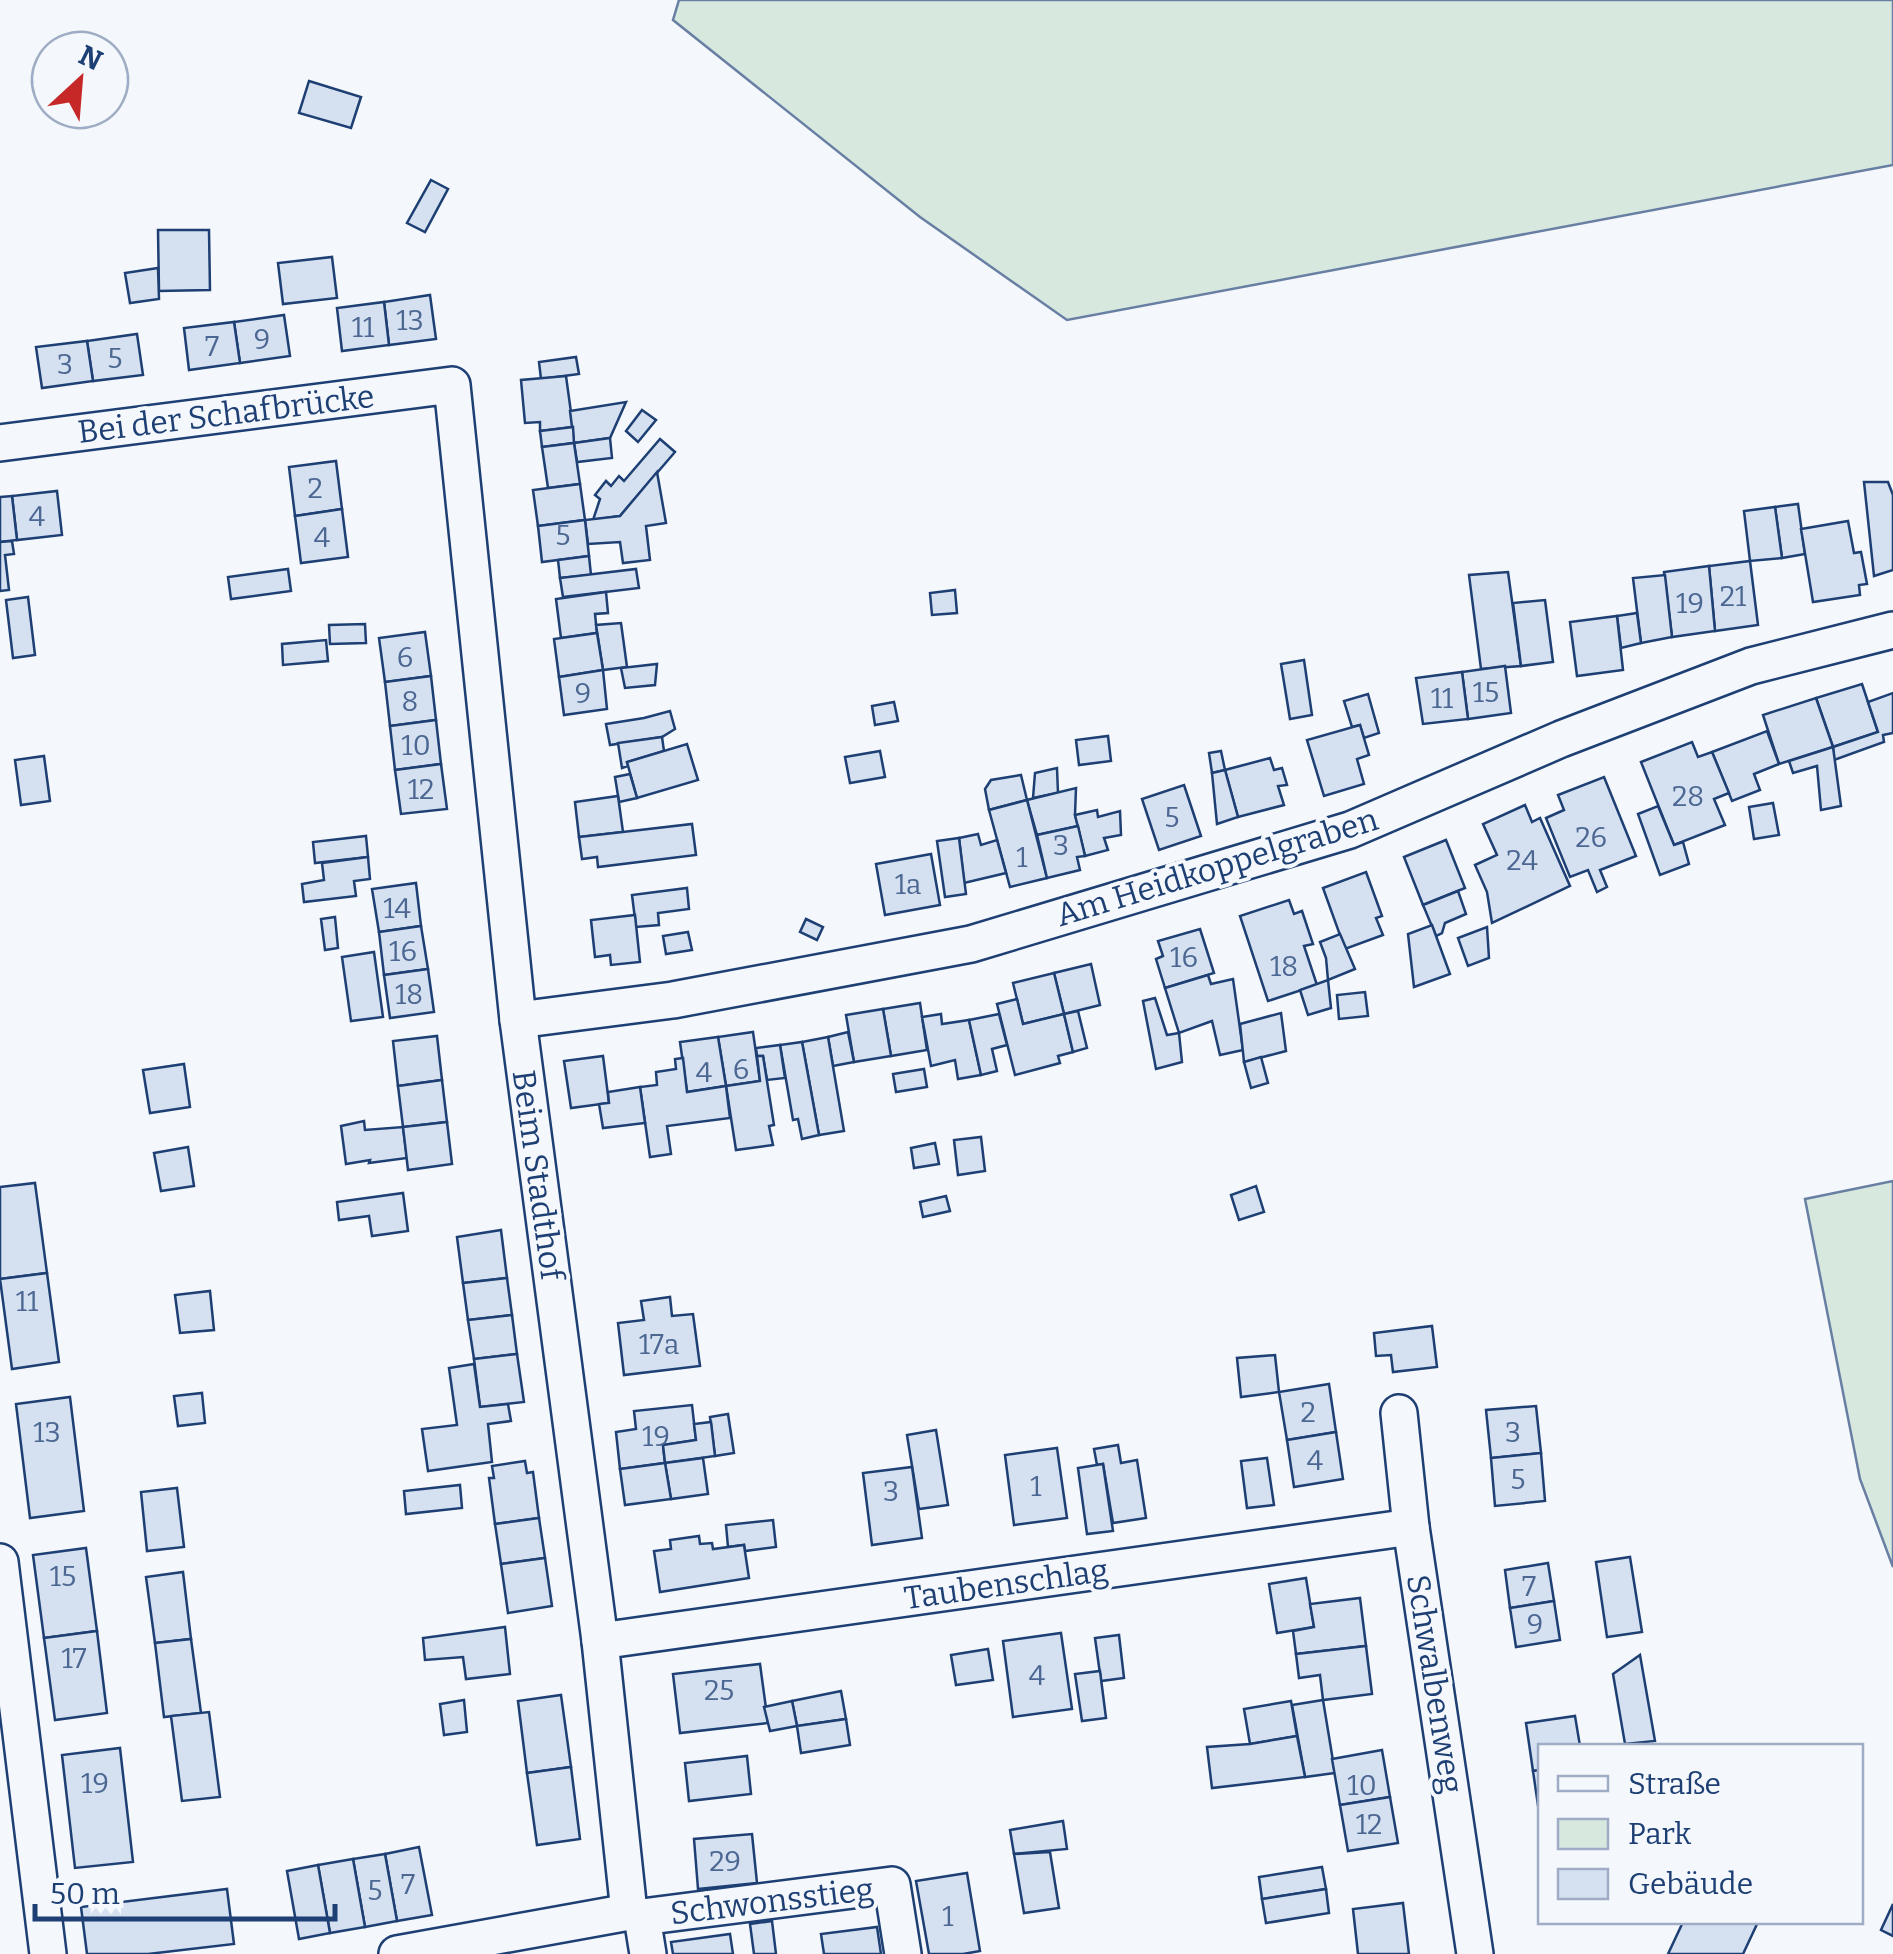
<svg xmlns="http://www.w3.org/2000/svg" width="1893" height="1954" font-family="Bitter,serif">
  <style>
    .green { fill: #d7e8df; stroke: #687fa3; stroke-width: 2.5 }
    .building { fill: #d5e0f0; stroke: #1d3f73; stroke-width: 2.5 }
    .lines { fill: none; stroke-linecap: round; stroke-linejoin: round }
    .minor-casing { stroke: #1d3f73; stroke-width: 40 }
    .minor { stroke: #f4f7fb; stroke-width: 35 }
    .labels { text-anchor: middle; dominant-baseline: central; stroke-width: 8; stroke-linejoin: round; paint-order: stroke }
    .number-label { font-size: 28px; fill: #4b6792 }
    .street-label { font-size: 32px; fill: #1d3f73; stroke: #f4f7fb }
  </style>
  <rect width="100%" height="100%" fill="#f4f7fb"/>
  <g class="green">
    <polygon points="679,0 1893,0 1893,165 1067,320 920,217 673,20"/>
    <polygon points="1893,1181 1893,1567 1860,1479 1805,1199"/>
  </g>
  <g class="building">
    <polygon points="309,81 361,97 351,128 299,113"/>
    <polygon points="431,180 448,189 425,232 407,223"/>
    <polygon points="158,230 209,230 210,290 159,291"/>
    <polygon points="332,257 337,298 283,304 278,263"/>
    <polygon points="158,268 159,299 130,303 125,273"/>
    <polygon points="430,295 436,339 389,345 384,302"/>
    <polygon points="384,302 389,345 342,351 337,308"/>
    <polygon points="284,315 290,356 240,363 234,322"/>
    <polygon points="234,322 240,363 189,370 184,328"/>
    <polygon points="137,334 143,375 93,381 87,341"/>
    <polygon points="87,341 93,381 42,388 36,347"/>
    <polygon points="576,357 579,374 541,379 539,362"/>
    <polygon points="566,376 573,427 540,431 540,422 525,423 521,380"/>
    <polygon points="626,402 610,438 574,443 570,411"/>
    <polygon points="642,410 656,420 638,442 626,431"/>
    <polygon points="573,427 574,443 542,447 540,431"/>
    <polygon points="610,438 612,458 577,462 574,443"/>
    <polygon points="660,439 675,452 620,516 593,520 600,499 595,495 606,481 611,486 619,476 624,481"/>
    <polygon points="574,443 580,484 548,488 542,447"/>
    <polygon points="336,461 342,509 295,516 289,467"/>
    <polygon points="657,472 666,523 646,526 650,560 623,563 620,542 588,544 585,520 620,516"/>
    <polygon points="1864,482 1888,482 1893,495 1893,570 1874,576"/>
    <polygon points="580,484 585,520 538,526 533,490"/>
    <polygon points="57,491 62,535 17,540 12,496"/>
    <polygon points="12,496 17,540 0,542 0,497"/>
    <polygon points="1798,504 1805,554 1782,558 1775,507"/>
    <polygon points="1775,507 1782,558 1750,561 1744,511"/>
    <polygon points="342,509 348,557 301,563 295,516"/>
    <polygon points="585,520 589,556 542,562 538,526"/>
    <polygon points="1848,521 1854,553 1861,552 1867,584 1859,585 1860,595 1813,602 1801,529"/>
    <polygon points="12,541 14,554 5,555 9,590 0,591 0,542"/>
    <polygon points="589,556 591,575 560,578 558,560"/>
    <polygon points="1750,561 1758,625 1715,631 1709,566"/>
    <polygon points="1709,566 1715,631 1672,637 1664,572"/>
    <polygon points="288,569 291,591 231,599 228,577"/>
    <polygon points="636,569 639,588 563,597 560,578"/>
    <polygon points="1508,572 1521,666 1481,669 1469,575"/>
    <polygon points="1665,575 1672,637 1641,643 1633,578"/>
    <polygon points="955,590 957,613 932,615 930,593"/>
    <polygon points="606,592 608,613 595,614 597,633 561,638 556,599"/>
    <polygon points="28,597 35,655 13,658 6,600"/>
    <polygon points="1545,600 1553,662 1521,666 1513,603"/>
    <polygon points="1637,613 1641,643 1621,648 1617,616"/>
    <polygon points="1617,616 1623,670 1577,676 1570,622"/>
    <polygon points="621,623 627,667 603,670 596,625"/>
    <polygon points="365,624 366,643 330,644 329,625"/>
    <polygon points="425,632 431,676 385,682 379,638"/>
    <polygon points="597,633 603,670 559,677 554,639"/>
    <polygon points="326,640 328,661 283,665 282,644"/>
    <polygon points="1304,660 1312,715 1290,719 1281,664"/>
    <polygon points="657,664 655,685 625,688 621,668"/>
    <polygon points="1505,666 1511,713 1468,719 1462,672"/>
    <polygon points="603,670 607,709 564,715 559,677"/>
    <polygon points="1462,672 1468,719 1423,724 1416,678"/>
    <polygon points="431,676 436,720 390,726 385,682"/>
    <polygon points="1862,684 1878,732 1833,747 1816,698"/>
    <polygon points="1893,693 1893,733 1883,735 1884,742 1834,760 1833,747 1878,732 1868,702"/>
    <polygon points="1368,694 1379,733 1364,738 1360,725 1352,727 1344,701"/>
    <polygon points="1816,698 1833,747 1779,764 1763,715"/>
    <polygon points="894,702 898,721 875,725 872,706"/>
    <polygon points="670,711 675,729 662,737 610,745 606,724 644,718"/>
    <polygon points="436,720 441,764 395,770 390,726"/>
    <polygon points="1360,725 1369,755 1357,759 1364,784 1324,796 1307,740"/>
    <polygon points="1767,731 1779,764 1754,774 1760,790 1732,801 1712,752"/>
    <polygon points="1108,736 1111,761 1079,765 1076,740"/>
    <polygon points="662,737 664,751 627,762 628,766 622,768 618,743"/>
    <polygon points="1692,742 1698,757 1712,752 1729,793 1714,799 1725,825 1674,845 1641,762"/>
    <polygon points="687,744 698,780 637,798 627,762"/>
    <polygon points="1833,747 1841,806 1821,810 1817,766 1793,773 1789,761"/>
    <polygon points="880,751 885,777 850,783 845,757"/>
    <polygon points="1221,751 1225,770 1212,773 1209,753"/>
    <polygon points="44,756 50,801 21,805 15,760"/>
    <polygon points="1270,758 1274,770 1282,768 1287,785 1278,786 1284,805 1238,817 1225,770"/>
    <polygon points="441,764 447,809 401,814 395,770"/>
    <polygon points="1057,768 1058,793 1033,798 1035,773"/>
    <polygon points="1225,770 1238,817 1217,824 1212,773"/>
    <polygon points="630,774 637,798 619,802 615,777"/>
    <polygon points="1021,775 1027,800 989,810 985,789 991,780"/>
    <polygon points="1604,777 1636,856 1600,870 1607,887 1597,892 1588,870 1570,877 1546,818 1564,810 1558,795"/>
    <polygon points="1184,785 1201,836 1159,850 1142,799"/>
    <polygon points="1076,788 1075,815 1078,826 1037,835 1027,800"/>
    <polygon points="618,796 623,832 579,837 575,802"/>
    <polygon points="1027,800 1047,878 1010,887 989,810"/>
    <polygon points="1773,803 1779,835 1754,839 1749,807"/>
    <polygon points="1525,805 1532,822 1540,818 1570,886 1492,923 1487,892 1475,865 1497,855 1483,824"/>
    <polygon points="1658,806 1674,845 1683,842 1689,864 1660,875 1638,814"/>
    <polygon points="1097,810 1098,817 1120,811 1121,835 1104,838 1108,850 1085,856 1075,815"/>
    <polygon points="692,824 696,855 598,867 597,857 582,859 579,837"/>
    <polygon points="1078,826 1085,856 1077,857 1080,870 1047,878 1037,835"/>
    <polygon points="978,834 981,845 997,840 1006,873 964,883 959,838"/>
    <polygon points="366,836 368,857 315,863 313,842"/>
    <polygon points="959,838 966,894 945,897 937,841"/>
    <polygon points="1446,840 1465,888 1423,905 1404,857"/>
    <polygon points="931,854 940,905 885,915 876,864"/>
    <polygon points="368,857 370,879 354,881 356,896 304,902 302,884 324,880 322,863"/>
    <polygon points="1366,872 1382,916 1376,918 1383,935 1345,949 1323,888"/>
    <polygon points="416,883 421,926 379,932 372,889"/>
    <polygon points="687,888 689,909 658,913 659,925 636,927 632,895"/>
    <polygon points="1458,891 1466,914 1445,923 1442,933 1436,936 1423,905"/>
    <polygon points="1289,900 1294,914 1302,911 1313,944 1304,946 1317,985 1268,1001 1240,916"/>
    <polygon points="635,915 640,962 611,965 610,955 595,957 591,920"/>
    <polygon points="335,917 338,948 325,950 321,919"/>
    <polygon points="806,919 823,927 817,940 800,932"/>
    <polygon points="1432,925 1450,974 1414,987 1408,934"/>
    <polygon points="421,926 428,969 384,975 379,932"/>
    <polygon points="1487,927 1489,958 1468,966 1458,938"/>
    <polygon points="1200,929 1214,973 1165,988 1156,959 1163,956 1158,941"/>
    <polygon points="688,932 692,950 666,954 663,936"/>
    <polygon points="1340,934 1355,969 1328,980 1326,958 1320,942"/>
    <polygon points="374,952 383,1017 351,1021 342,957"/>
    <polygon points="1091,964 1100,1005 1064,1014 1054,973"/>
    <polygon points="428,969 434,1012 390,1018 384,975"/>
    <polygon points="1054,973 1064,1014 1023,1024 1013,983"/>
    <polygon points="1208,975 1211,984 1233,979 1243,1050 1220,1055 1212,1021 1179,1033 1165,988"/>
    <polygon points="1328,980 1331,1008 1308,1015 1300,990"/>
    <polygon points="1365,992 1368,1016 1339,1019 1337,995"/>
    <polygon points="1155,998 1167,1035 1179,1033 1182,1062 1156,1069 1143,1001"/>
    <polygon points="1017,999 1023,1024 1064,1014 1073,1052 1058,1056 1060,1063 1015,1075 997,1004"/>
    <polygon points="920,1003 927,1050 891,1056 883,1009"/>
    <polygon points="883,1009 891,1056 854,1062 846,1015"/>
    <polygon points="1078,1011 1087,1048 1073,1052 1064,1014"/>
    <polygon points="1281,1013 1286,1051 1244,1062 1240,1024"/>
    <polygon points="941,1014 942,1024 969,1020 981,1075 958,1079 955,1060 931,1066 922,1017"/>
    <polygon points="999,1014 1007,1045 992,1049 997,1071 981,1075 969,1020"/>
    <polygon points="753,1032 760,1081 726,1086 718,1037"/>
    <polygon points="848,1032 854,1062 833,1066 828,1037"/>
    <polygon points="437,1036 442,1080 398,1086 393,1041"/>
    <polygon points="718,1037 726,1086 687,1092 680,1042"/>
    <polygon points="828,1037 844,1131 819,1135 802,1042"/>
    <polygon points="802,1042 819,1135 802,1139 798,1119 793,1120 780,1045"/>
    <polygon points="780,1045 785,1078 767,1080 763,1056 757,1056 756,1048"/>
    <polygon points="603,1056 609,1103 571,1108 564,1061"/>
    <polygon points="757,1056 763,1056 774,1125 769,1126 773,1145 736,1150 726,1086 760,1081"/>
    <polygon points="1261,1057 1268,1083 1251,1088 1244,1062"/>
    <polygon points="683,1058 687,1092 726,1086 730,1118 667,1126 671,1154 650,1157 640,1087 657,1085 656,1072 676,1069 675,1059"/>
    <polygon points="184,1064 190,1107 150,1113 143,1070"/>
    <polygon points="924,1069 927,1087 896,1092 893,1074"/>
    <polygon points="442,1080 447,1122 403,1127 398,1086"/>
    <polygon points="640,1087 645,1123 603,1128 599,1104 609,1103 608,1092"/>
    <polygon points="364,1121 365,1130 403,1127 407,1158 369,1163 370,1160 346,1164 341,1126"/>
    <polygon points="447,1122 452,1164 408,1170 403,1127"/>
    <polygon points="981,1137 985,1171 958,1175 954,1140"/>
    <polygon points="935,1143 939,1164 914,1168 911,1148"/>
    <polygon points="188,1147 194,1186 161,1191 154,1153"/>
    <polygon points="35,1183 47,1273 0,1279 0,1187"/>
    <polygon points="1256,1186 1264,1212 1239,1220 1231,1195"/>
    <polygon points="403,1193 408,1231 372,1236 369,1216 339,1220 337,1202"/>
    <polygon points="946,1196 950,1211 923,1217 920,1202"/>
    <polygon points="501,1230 507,1278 463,1283 457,1237"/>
    <polygon points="47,1273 59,1362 12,1369 0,1279"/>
    <polygon points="507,1278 512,1315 468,1320 463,1283"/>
    <polygon points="210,1291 214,1330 180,1333 175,1295"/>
    <polygon points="670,1297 672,1316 693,1314 700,1366 624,1375 618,1323 644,1320 641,1301"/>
    <polygon points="512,1315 517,1354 474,1359 468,1320"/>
    <polygon points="1432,1326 1437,1367 1393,1372 1391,1355 1376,1356 1374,1333"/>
    <polygon points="517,1354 524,1402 480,1407 474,1359"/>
    <polygon points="1275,1355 1279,1392 1241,1397 1237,1358"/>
    <polygon points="474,1364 480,1407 508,1404 511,1421 488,1424 492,1462 428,1471 422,1429 457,1425 449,1368"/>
    <polygon points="1329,1384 1336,1432 1287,1440 1279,1392"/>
    <polygon points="202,1393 205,1423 178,1426 174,1396"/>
    <polygon points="70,1397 84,1511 30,1518 16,1404"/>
    <polygon points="692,1405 696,1440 663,1445 665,1463 620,1469 616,1432 636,1429 634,1411"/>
    <polygon points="1536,1406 1541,1453 1491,1458 1486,1410"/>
    <polygon points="728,1414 734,1453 715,1456 710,1417"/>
    <polygon points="711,1422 715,1456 665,1463 663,1445 696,1440 694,1424"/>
    <polygon points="936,1430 948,1505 919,1509 907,1435"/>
    <polygon points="1336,1432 1343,1479 1294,1487 1287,1440"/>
    <polygon points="1118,1445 1121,1463 1137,1460 1146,1518 1113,1523 1103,1464 1097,1465 1094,1449"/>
    <polygon points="1057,1448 1067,1518 1014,1525 1005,1455"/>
    <polygon points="1541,1453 1545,1501 1495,1506 1491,1458"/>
    <polygon points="703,1458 708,1494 671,1499 665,1463"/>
    <polygon points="1267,1458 1274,1505 1247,1508 1241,1461"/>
    <polygon points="525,1461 527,1473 533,1472 539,1518 495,1524 489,1478 494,1478 492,1466"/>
    <polygon points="665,1463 671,1499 625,1505 620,1469"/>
    <polygon points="1103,1464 1113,1531 1087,1534 1078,1468"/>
    <polygon points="912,1467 922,1538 872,1545 863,1473"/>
    <polygon points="460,1485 462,1508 406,1514 404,1491"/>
    <polygon points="177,1488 184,1547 147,1551 141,1492"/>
    <polygon points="539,1518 545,1558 501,1564 495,1524"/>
    <polygon points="773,1520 776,1547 745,1551 744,1545 728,1547 726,1525"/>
    <polygon points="699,1536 700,1544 712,1543 713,1549 744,1545 749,1578 660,1592 654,1551 671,1549 670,1540"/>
    <polygon points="86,1548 97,1631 44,1638 33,1555"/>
    <polygon points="1630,1557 1642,1632 1607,1637 1596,1562"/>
    <polygon points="545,1558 552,1606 508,1613 501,1564"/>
    <polygon points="1548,1563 1554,1601 1510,1608 1505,1570"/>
    <polygon points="183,1572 191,1639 155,1643 146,1577"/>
    <polygon points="1306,1578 1314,1627 1277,1633 1269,1584"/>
    <polygon points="1360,1598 1366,1646 1296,1654 1293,1631 1314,1627 1310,1604"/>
    <polygon points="1554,1601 1560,1640 1516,1647 1510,1608"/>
    <polygon points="505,1627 510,1674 466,1679 463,1657 425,1660 423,1638"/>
    <polygon points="97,1631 107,1713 55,1720 44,1638"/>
    <polygon points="1061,1633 1072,1709 1013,1717 1003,1641"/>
    <polygon points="1119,1635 1124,1678 1101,1681 1095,1638"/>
    <polygon points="191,1639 201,1713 164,1717 155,1643"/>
    <polygon points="1366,1646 1372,1694 1323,1700 1320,1675 1299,1678 1296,1654"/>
    <polygon points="988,1649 993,1680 956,1685 951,1655"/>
    <polygon points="1640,1655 1655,1741 1625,1744 1613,1674"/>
    <polygon points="760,1664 768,1723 680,1733 673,1674"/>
    <polygon points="1100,1671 1106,1718 1082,1721 1075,1674"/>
    <polygon points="841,1691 846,1719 797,1726 792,1701"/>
    <polygon points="561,1695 571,1767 527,1773 518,1701"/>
    <polygon points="464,1700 467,1732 444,1735 440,1704"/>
    <polygon points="1323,1700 1335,1773 1305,1777 1292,1705"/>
    <polygon points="792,1701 797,1726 770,1731 764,1707"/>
    <polygon points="1291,1701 1297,1736 1250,1744 1244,1709"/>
    <polygon points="209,1712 220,1797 182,1801 171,1716"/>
    <polygon points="1575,1716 1580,1746 1540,1746 1540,1770 1533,1771 1526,1723"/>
    <polygon points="846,1719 850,1745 801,1753 797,1726"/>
    <polygon points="1297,1736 1305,1777 1212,1788 1207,1747 1250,1744"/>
    <polygon points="120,1748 133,1862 75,1868 62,1755"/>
    <polygon points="1382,1750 1390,1797 1340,1805 1332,1759"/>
    <polygon points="747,1756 751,1794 689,1801 685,1763"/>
    <polygon points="571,1767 580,1839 537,1845 527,1773"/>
    <polygon points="1540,1770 1540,1819 1533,1771"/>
    <polygon points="1390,1797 1398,1843 1348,1851 1340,1805"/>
    <polygon points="1063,1821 1067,1849 1014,1854 1010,1830"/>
    <polygon points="752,1834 757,1883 698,1889 694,1839"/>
    <polygon points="419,1847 432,1915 397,1921 385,1854"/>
    <polygon points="1050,1852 1059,1908 1024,1913 1014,1854"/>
    <polygon points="385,1854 397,1921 365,1927 353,1859"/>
    <polygon points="353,1859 365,1927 330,1933 318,1865"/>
    <polygon points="318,1865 330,1933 299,1939 287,1871"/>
    <polygon points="1322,1867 1326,1889 1262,1899 1259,1877"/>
    <polygon points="967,1873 980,1951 963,1954 929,1954 916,1881"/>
    <polygon points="227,1889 234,1944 148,1954 87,1954 81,1907"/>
    <polygon points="1326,1889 1329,1913 1266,1923 1262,1899"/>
    <polygon points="1403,1903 1409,1954 1358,1954 1353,1909"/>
    <polygon points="1893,1904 1893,1936 1881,1930"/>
    <polygon points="772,1921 776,1954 754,1954 750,1924"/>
    <polygon points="1683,1922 1758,1922 1743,1954 1668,1954"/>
    <polygon points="877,1927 881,1954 824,1954 821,1934"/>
    <polygon points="730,1934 733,1954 673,1954 671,1942"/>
  </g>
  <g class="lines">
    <defs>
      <g id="minor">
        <polyline points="0,443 452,385 518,1020 600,1641 629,1912 642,1917"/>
        <polyline points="518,1020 673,1000 971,944 1350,830 1561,739 1751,666 1893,630"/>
        <polyline points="1399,1413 1411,1527 1475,1954"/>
        <polyline points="0,1562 48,1954"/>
        <polyline points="600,1641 1411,1527"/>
        <polyline points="642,1917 892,1885 903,1954"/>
        <polyline points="642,1917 648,1954"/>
        <polyline points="397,1954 629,1912"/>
      </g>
    </defs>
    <use href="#minor" class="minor-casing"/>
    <use href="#minor" class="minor"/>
  </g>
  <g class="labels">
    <g class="number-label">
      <text x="410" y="320">13</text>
      <text x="363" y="327">11</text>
      <text x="262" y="339">9</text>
      <text x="212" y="346">7</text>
      <text x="115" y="358">5</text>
      <text x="65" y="364">3</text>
      <text x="315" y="488">2</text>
      <text x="37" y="516">4</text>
      <text x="563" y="535">5</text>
      <text x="322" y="537">4</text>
      <text x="1733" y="596">21</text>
      <text x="1690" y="603">19</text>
      <text x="405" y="657">6</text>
      <text x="1486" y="692">15</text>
      <text x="583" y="693">9</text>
      <text x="1442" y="698">11</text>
      <text x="410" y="701">8</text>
      <text x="416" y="745">10</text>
      <text x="421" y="789">12</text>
      <text x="1688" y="796">28</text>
      <text x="1172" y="817">5</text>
      <text x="1591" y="837">26</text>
      <text x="1061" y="845">3</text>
      <text x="1022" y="857">1</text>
      <text x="1522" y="860">24</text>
      <text x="908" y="884">1a</text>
      <text x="397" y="908">14</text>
      <text x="403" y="951">16</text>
      <text x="1184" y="957">16</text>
      <text x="1284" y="966">18</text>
      <text x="409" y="994">18</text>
      <text x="741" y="1069">6</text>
      <text x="704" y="1072">4</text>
      <text x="27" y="1301">11</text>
      <text x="659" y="1344">17a</text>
      <text x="1308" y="1412">2</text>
      <text x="47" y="1432">13</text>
      <text x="1513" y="1432">3</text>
      <text x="656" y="1436">19</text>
      <text x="1315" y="1460">4</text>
      <text x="1518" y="1479">5</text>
      <text x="1036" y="1486">1</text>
      <text x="891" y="1491">3</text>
      <text x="63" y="1576">15</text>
      <text x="1529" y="1586">7</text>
      <text x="1535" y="1624">9</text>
      <text x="74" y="1658">17</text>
      <text x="1037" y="1675">4</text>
      <text x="719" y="1690">25</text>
      <text x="95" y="1783">19</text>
      <text x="1362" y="1785">10</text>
      <text x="1369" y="1824">12</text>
      <text x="725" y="1861">29</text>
      <text x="408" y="1884">7</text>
      <text x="375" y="1890">5</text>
      <text x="948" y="1916">1</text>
    </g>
    <g class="street-label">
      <text transform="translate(226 414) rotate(-7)">Bei der Schafbrücke</text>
      <text transform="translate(1217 867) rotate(-17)">Am Heidkoppelgraben</text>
      <text transform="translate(538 1175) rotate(82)">Beim Stadthof</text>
      <text transform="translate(1006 1584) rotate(-8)">Taubenschlag</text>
      <text transform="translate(1435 1684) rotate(81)">Schwalbenweg</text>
      <text transform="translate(772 1901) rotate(-7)">Schwonsstieg</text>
    </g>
  </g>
  <rect x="1538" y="1744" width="325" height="180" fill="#f4f7fb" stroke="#9eadc5" stroke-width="2.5"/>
  <rect x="1558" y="1776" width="50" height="15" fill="#f4f7fb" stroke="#9eadc5" stroke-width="2.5"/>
  <text x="1628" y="1794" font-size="30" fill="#1d3f73">Straße</text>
  <rect x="1558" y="1819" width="50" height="30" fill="#d7e8df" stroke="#9eadc5" stroke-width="2.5"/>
  <text x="1628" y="1844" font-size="30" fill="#1d3f73">Park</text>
  <rect x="1558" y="1869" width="50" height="30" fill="#d5e0f0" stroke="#9eadc5" stroke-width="2.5"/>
  <text x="1628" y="1894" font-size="30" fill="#1d3f73">Gebäude</text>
  <g transform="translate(80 80) rotate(26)"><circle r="48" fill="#f4f7fb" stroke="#9eadc5" stroke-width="2.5"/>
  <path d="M0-8L18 38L0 25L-18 38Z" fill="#c62828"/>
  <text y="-15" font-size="28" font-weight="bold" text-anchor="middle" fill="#1d3f73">N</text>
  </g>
  <path d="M35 1904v15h300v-15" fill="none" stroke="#1d3f73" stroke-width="5"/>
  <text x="50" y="1904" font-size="30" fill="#1d3f73" stroke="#f4f7fb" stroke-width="8" paint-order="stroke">50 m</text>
</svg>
